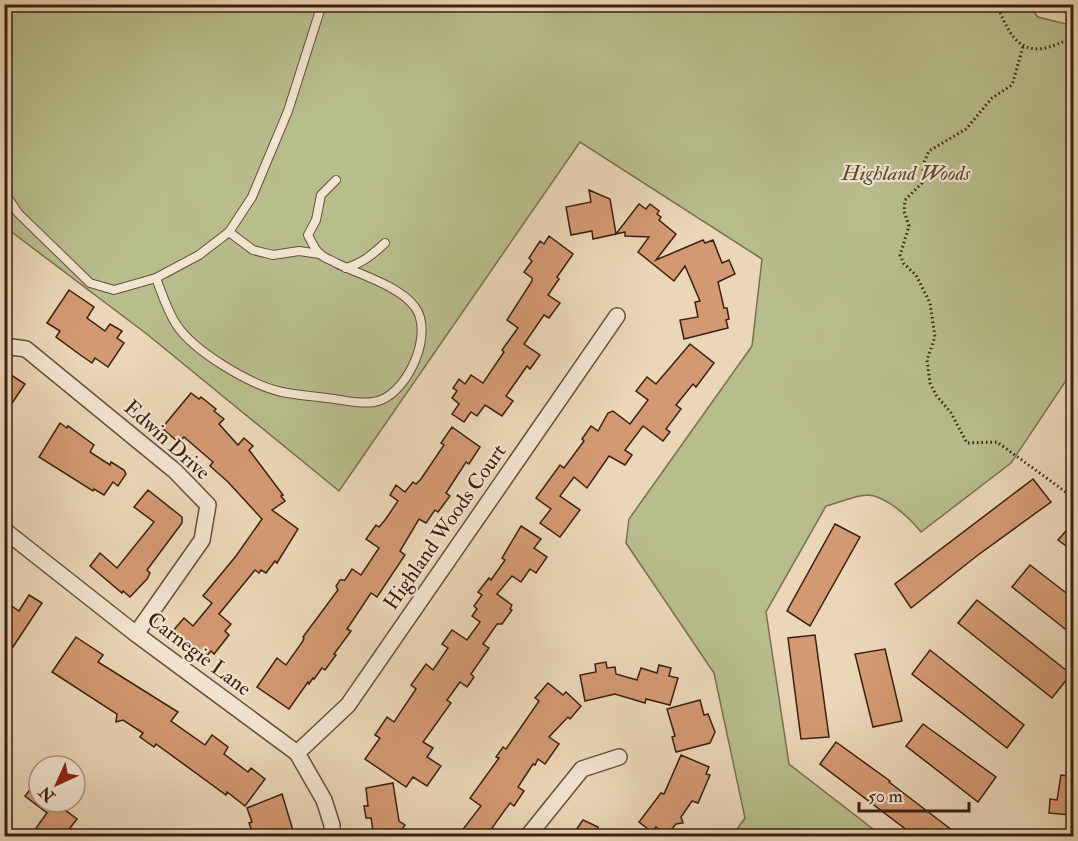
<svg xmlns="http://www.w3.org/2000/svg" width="1078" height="841" font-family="'IM FELL Double Pica',serif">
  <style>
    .green { fill: #b8bd8d; stroke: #7a6e4f; stroke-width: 1.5 }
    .building { fill: #d39972; stroke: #3b2011; stroke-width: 1.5 }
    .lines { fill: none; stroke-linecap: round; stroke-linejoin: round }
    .service-casing { stroke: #674e3a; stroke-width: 10 }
    .minor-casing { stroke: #674e3a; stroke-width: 18 }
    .path { stroke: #3b2011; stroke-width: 3; stroke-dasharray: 1.5 3; stroke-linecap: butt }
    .service { stroke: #f2e4d0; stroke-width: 8 }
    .minor { stroke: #f2e4d0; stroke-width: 15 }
    .labels { text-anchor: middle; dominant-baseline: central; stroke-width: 4.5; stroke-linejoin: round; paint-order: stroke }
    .park-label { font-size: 21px; font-style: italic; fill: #5a4730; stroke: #f2e4d0 }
    .street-label { font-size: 21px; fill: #3b2011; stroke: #f2e4d0 }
  </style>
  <rect width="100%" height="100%" fill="#ebd6b7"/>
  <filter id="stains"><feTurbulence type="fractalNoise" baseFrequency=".00333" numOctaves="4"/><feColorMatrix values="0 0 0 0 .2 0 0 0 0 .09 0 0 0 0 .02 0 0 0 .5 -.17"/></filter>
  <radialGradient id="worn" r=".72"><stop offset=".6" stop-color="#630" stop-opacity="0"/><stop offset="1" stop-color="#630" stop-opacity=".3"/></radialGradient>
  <path class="green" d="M1027,4L1038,17L1066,24L1073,20V370L1011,463L921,532C910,518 886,496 868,495C857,495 837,503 826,506L766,612L789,764L882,836H732L745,818L714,673L626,543L629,519L752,346L762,259L580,142L339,491L148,335L5,227L4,5Z"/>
  <g class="building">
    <polygon points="589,190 610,199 616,234 639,204 646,209 650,204 659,211 657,214 661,217 659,220 676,234 656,260 703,240 705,243 713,240 722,263 729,260 735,274 718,282 724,308 727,308 729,319 726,320 728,328 684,339 680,320 698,317 695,302 700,301 685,266 674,281 638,252 649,237 625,236 625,232 593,239 592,231 571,235 566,207 591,202"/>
    <polygon points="549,236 573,254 557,277 559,279 548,295 560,303 549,318 544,315 524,344 540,355 530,369 527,366 506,396 513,401 502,416 485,405 477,416 471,412 464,422 452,414 459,404 452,398 457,391 453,388 459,379 465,384 471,375 483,383 504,352 502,350 518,328 507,320 532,281 532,278 524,272 532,261 529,258 540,241 544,244"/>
    <polygon points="69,290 94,307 87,318 105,331 110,324 122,331 117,338 124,343 108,367 95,358 92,363 79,354 56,337 60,331 47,323"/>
    <polygon points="690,344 714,363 696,387 693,384 676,405 681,409 666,429 670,432 663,441 643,426 625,450 632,455 625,465 609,456 587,488 574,477 560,496 580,510 560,537 540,523 551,509 536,498 560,465 564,468 584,441 582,439 591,426 598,431 608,413 613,411 630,424 648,400 636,391 647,377 656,384"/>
    <polygon points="11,375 25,384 4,415 4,385"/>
    <polygon points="191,393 199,399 201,397 216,409 214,411 224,419 219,424 238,445 244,438 253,446 249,450 283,495 281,496 285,501 272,510 298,529 277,563 275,561 266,573 261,570 259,573 255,570 219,614 231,624 225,631 229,635 214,654 211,651 205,658 172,632 184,618 193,626 212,603 203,596 236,556 262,519 228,482 210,466 213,462 184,437 179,443 162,428"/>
    <polygon points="60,423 67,428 68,426 94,445 90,452 110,465 111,462 124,470 126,474 118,486 113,482 104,495 94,489 93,491 39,457"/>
    <polygon points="452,427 480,447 469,464 466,462 446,493 450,496 438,512 435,510 426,523 419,519 400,551 405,555 377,597 371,593 347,629 351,631 334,654 336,655 325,670 322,668 314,679 313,678 309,684 308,682 289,709 257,687 277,658 286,665 303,641 304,638 303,637 338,590 336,586 340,580 345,580 352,569 361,575 379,548 366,539 376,525 379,527 385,520 398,501 390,495 396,485 405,492 413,482 416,484 421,479 444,445 441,443"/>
    <polygon points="1033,479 1051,502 978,555 911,608 895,584"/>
    <polygon points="148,490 182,517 182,523 147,570 150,573 147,579 130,597 123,591 122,593 90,566 100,553 117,568 154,522 134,507"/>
    <polygon points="1074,522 1074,552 1058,540"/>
    <polygon points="835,524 860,537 810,626 787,611"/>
    <polygon points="521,526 541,539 534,548 547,557 536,573 530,569 521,582 512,576 497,594 512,605 510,609 512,610 502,624 497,624 483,644 489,648 471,674 474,677 467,687 460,682 447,700 451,703 423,742 433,748 427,757 441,766 427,786 413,777 406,787 365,759 380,738 375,735 387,717 394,722 416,689 411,685 426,664 433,670 448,648 442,644 452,630 467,640 480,622 472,616 477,609 474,606 482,595 478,592 489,578 491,580 505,560 502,558"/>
    <polygon points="1030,565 1074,599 1074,636 1012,587"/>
    <polygon points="29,595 42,603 13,647 4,642 4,601 19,611"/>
    <polygon points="977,600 1071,674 1052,698 958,623"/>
    <polygon points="815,635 829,737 801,739 788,638"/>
    <polygon points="76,637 103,655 98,662 178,712 171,721 205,745 212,735 228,747 224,754 248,772 251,768 265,779 245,806 227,792 226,795 156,744 154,747 140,737 143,733 123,720 116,722 117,714 52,672"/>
    <polygon points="885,649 902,721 873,727 855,654"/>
    <polygon points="930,650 1024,725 1007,748 912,674"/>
    <polygon points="606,662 607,668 615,667 616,674 637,680 641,668 657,673 659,665 671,668 669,676 678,678 670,705 646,699 645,703 615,694 585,701 580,675 596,672 595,664"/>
    <polygon points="548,683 563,695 566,692 581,706 570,719 568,717 549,737 559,744 545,764 538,759 535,765 533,764 518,787 524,791 514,806 510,803 492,828 503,837 457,837 481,806 470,798 499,758 496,757 503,747 506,749 539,701 535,698"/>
    <polygon points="700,700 704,715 708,714 715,732 710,743 676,752 672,737 675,736 667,709"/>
    <polygon points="923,724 996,777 978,802 906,746"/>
    <polygon points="836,742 890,781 889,782 961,837 916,837 820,764"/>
    <polygon points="681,755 709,767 706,774 710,775 698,803 692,801 681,817 683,823 676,824 667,835 656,827 652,832 639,822 661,793 664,794"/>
    <polygon points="1061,775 1074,777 1074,802 1071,802 1070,815 1049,813 1050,799 1057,800"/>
    <polygon points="39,778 39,802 54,802 77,819 70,828 81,837 48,837 36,828 47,813 25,796"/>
    <polygon points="393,783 399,821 405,825 397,837 374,837 371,818 366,818 364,806 368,806 366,788"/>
    <polygon points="282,794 295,837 254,837 249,823 252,822 247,808"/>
    <polygon points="583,820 598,827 599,837 571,837"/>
  </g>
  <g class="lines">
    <defs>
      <g id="service">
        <polyline points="4,192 18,213 90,283 114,290 156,278 199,255 229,232 252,197 288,111 322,4"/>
        <polyline points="229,232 253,250 273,255 299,251 320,254"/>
        <path d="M346,268C363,263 373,254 385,243"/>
        <path d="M156,278C162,294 167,310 176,324C194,352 251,385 282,392C296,395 312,396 327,398C343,400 366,406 381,400C409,389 434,333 415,307C398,285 360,275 336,263C331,260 324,258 320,254C315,250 311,241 308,235L316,220L321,195L336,180"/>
      </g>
      <g id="minor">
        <polyline points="4,346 26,349 175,471 208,505 202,540 136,634"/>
        <polyline points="4,530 136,634 297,753 324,800 332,825 332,836"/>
        <polyline points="297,753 348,705 617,316"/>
        <polyline points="528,836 582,769 619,757"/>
      </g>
    </defs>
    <use href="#service" class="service-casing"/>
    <use href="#minor" class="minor-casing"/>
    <g class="path">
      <path d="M997,4C1013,49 1030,61 1074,36"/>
      <polyline points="1023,47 1012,85 992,98 966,129 929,151 924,162 922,183 905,200 904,211 909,226 900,255 904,264 916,275 930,303 935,337 927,360 930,383 936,395 951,413 967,443 997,442 1074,498"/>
    </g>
    <use href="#service" class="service"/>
    <use href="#minor" class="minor"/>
  </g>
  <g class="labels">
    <g class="park-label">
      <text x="906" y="173">Highland Woods</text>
    </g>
    <g class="street-label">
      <text transform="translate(167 440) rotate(42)">Edwin Drive</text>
      <text transform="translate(445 527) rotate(-55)">Highland Woods Court</text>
      <text transform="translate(199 654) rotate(37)">Carnegie Lane</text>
    </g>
  </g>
  <rect width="1078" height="841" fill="none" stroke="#ebd6b7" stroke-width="24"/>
  <rect x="6" y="6" width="1066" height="829" fill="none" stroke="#3b2011" stroke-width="3"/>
  <rect x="12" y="12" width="1054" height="817" fill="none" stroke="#3b2011" stroke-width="1.5"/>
  <g transform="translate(57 784) rotate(225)"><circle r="28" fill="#f2e4d0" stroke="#a99684" stroke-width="1.5"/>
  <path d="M0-4.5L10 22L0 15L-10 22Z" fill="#8f2418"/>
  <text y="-9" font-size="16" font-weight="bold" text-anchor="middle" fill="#3b2011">N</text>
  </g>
  <path d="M859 802v9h110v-9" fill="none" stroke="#3b2011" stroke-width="3"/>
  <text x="868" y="802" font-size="18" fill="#3b2011" stroke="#f2e4d0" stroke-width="4.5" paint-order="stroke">50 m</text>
  <rect width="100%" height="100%" filter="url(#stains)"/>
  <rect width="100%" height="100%" fill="url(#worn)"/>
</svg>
